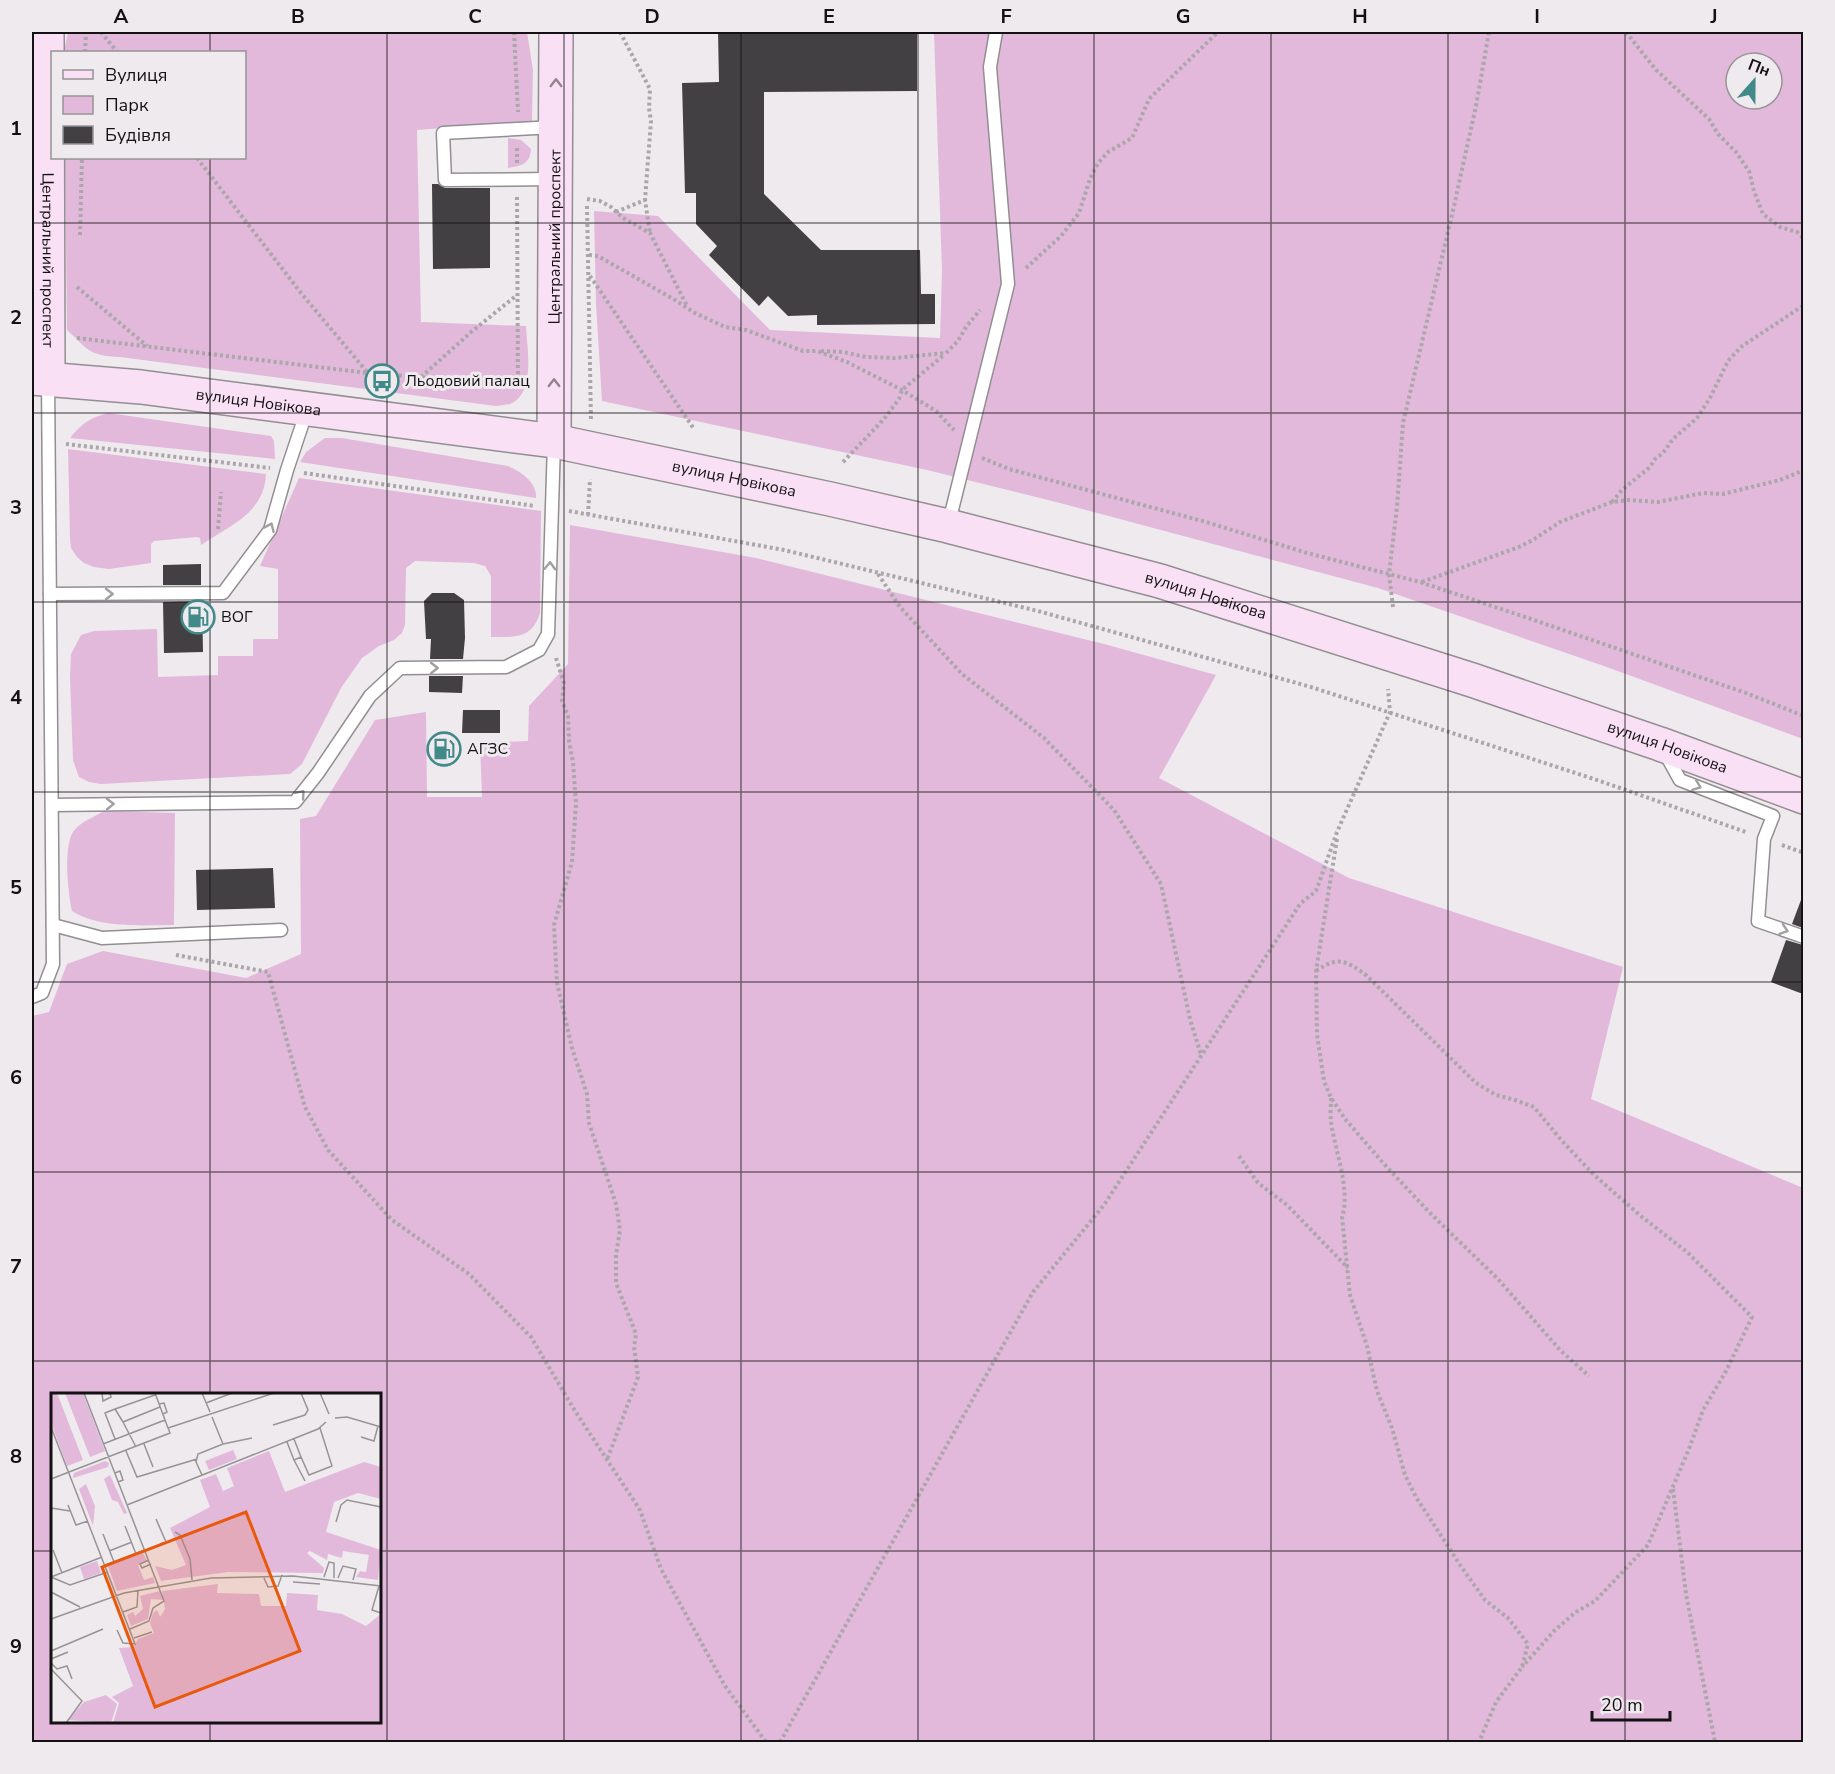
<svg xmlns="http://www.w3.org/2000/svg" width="1835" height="1774" font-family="'Nunito Sans',sans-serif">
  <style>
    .green { fill: #e2b9db; fill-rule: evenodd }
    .building { fill: #434043 }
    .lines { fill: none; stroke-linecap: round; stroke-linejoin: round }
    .lane-casing { stroke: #928e91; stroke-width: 15 }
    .secondary-casing { stroke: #928e91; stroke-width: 36 }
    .path { stroke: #aba6aa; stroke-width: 4; stroke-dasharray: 3 3; stroke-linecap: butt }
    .lane { stroke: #fff; stroke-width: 12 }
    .secondary { stroke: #f9e0f5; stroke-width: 33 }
    .oneway { stroke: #92838f }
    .oneway2 { stroke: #a1a0a1 }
    .grid { fill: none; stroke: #131113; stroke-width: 1.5; stroke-opacity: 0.55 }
    .labels { text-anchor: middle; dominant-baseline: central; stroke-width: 6; stroke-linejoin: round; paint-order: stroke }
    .street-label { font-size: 16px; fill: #131113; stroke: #efeaee }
    .poi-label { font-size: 16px; fill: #131113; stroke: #efeaee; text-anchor: start }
    .inset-road { fill: none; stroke: #979396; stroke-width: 1.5 }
    .view { fill: #e8590c; fill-opacity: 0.15; stroke: #e8590c; stroke-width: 3 }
    .inset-edge { fill: none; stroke: #131113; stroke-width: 3 }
    .neatline { fill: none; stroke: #131113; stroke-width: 2 }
    .grid-label { font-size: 20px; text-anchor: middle; font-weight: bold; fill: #131113 }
  </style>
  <rect width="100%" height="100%" fill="#efeaee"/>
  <g class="green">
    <path d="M68,32H527L533,70L532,121L417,130L421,322L526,326C527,349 536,393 510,404C506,405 500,405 496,406L120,357C88,356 88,349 67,330L65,158H244V52H64Z"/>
    <path d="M934,32H1803V739L1604,666L1378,588L1060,503L927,470L602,401L596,304L594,211L658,216L770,330L940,338L942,271ZM1736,63H1772V99H1736Z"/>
    <path d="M508,138L521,140L531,149C530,164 521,166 508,168Z"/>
    <path d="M108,413L271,436L274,441L275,459L70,438C81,424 91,417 108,413Z"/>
    <path d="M325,438H342L508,466C521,472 537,482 536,498L300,462L306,452Z"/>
    <path d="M68,449L266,474C264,514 230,525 201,545L200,538L197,537L154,541L151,544V563L109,569L94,567L84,563L77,557L71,548L70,539Z"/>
    <path d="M299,478L541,511L540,613C532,639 515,637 491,637V576L485,566L474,563L415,561L406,568L405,625L402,633L394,640L379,646L362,658L341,688L302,764L290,774L101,784L89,782L79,777L73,760L70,677L71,654L81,635L94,631L157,629L158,677L218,675V656H253V639H278V569L260,566Z"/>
    <path d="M570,525L756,558L1104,644L1216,675L1159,778L1349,878L1623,967L1591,1099L1803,1188V1742H32V1016L49,1012L67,964L103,951L246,978L301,954L300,819L316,816L375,720L426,712L427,797H482L480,743L528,741L529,706L568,664ZM52,1394H380V1722H52Z"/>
    <path d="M104,811L175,813L174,925C141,925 101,929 72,911C68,893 63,848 73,832C80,822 94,817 104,811Z"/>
  </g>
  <g class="building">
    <polygon points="718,32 917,32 917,91 764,92 764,194 821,250 920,250 921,294 935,294 935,324 817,325 817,315 788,316 768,296 759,306 709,255 717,246 696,224 696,193 685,193 682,83 719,82"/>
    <polygon points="432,184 438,184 445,188 490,188 490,268 433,269"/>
    <polygon points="201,564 201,585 163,585 163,565"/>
    <polygon points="432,593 454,593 464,600 465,638 463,659 430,659 431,639 426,639 424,601"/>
    <polygon points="202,601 203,652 164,653 163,602"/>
    <polygon points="429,676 463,676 462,693 429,692"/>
    <polygon points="463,710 500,710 500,733 462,733"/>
    <polygon points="273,868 275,908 197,910 196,870"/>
    <polygon points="1801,900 1803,900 1803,928 1792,924"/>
    <polygon points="1786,940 1803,945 1803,994 1771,982"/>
  </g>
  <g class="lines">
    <defs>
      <g id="lane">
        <polyline points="554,179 445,180 443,133 554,127"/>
        <polyline points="948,526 1008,284 990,67 996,32"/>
        <polyline points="50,594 223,593 270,530 287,470 307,410"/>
        <polyline points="1665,753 1680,780 1773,816 1764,839 1758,921 1804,937"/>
        <polyline points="52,805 295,802 318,773 370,696 400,668 506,667 539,650 548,634 554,443"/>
        <polyline points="53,925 102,938 281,930"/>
        <polyline points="32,997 42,993 53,964 48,380"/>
      </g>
      <g id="secondary">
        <path id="s1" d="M47,32L48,379"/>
        <path id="s2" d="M32,378L141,387L554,441L830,499L948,526L1160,581L1472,680L1660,744L1804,797"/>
        <path id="s3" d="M554,441L556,32"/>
      </g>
    </defs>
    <use href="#lane" class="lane-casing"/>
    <use href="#secondary" class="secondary-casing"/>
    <g class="path">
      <polyline points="101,32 117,52"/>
      <polyline points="514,32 518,112"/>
      <polyline points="620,32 650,89 649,108 651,121 645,200"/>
      <polyline points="1626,32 1656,70 1709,119 1718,134 1736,152 1749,171 1754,191 1763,214 1780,227 1797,232 1804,239"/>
      <polyline points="85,52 86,32"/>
      <polyline points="197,158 301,293 367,372"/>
      <polyline points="517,163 517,146"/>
      <polyline points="517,197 518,385"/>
      <polyline points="587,199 600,201 611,207 623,218 650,233 687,306"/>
      <polyline points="587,206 591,421"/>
      <polyline points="616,212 645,200 650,233"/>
      <polyline points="80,235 82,158"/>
      <polyline points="589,255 598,256 675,300 695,313 725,327 746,330 803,351 817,351 847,362 902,390 936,411 954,430"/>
      <polyline points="1026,268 1061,236 1079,213 1090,179 1098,163 1108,152 1132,138 1149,99 1218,32"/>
      <polyline points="590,276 694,429"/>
      <polyline points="77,287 147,346"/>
      <polyline points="77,338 368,373 525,386"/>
      <polyline points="821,351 843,352 866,357 895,358 946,353 958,341 966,327 980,310"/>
      <polyline points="421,377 470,333 517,295"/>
      <polyline points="66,444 270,468"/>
      <polyline points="982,458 1009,469 1206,522 1307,553 1420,582 1531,619 1746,693 1804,716"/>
      <polyline points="843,462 884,419 899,399 902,390 945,354"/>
      <polyline points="304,473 535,506"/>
      <polyline points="1612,502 1622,490 1650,467 1655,459 1663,453 1673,439 1697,418 1710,398 1728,361 1741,347 1804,305"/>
      <polyline points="569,511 784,550 1038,611 1311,687 1600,781 1746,832"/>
      <polyline points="588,515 590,479"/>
      <polyline points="218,529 221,492"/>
      <polyline points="878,574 900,607 962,674 1044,738 1114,810 1161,884 1190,1019 1201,1055"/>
      <polyline points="1422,582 1519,547 1533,540 1560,522 1612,502 1629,500 1658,502 1703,493 1723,494 1780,480 1804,470"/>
      <polyline points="1393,607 1389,574 1397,507 1403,423 1454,206 1476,106 1489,32"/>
      <polyline points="556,658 564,683 562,701 568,716 569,741 573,762 576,804 572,862 554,925 557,983 572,1048 587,1094 589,1123 616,1204 620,1230 616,1255 616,1283 636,1334 634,1347 638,1377 607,1460"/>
      <polyline points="1337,839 1316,971 1317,1035 1324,1081 1331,1098 1346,1120 1384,1164 1430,1213 1498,1279 1560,1350 1589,1376"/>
      <polyline points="1782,845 1804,853"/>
      <polyline points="176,955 268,972 305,1107 328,1150 392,1220 469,1274 531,1337 575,1411 640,1510 661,1569 725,1686 766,1742"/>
      <path d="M1316,971C1338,956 1345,960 1366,975L1476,1083L1496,1095L1515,1100L1534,1107L1562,1141L1594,1175L1642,1217L1687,1252L1752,1317L1725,1373L1703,1410L1689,1449L1648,1545L1595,1601L1576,1612L1555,1630L1522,1667"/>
      <polyline points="32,1030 32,1013"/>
      <path d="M1331,1098C1331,1106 1330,1115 1331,1122C1335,1151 1351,1190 1342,1217L1350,1295L1367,1346L1377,1391L1392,1428L1405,1475L1416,1497L1462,1568L1485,1600L1508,1618L1528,1644L1522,1667L1496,1702L1479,1742"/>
      <polyline points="1239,1156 1258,1183 1287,1205 1348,1268"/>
      <polyline points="1673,1489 1686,1594 1715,1742"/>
      <polyline points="780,1742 1033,1292 1104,1205 1300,904 1316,891 1337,832 1390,712 1388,689"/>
    </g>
    <use href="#lane" class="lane"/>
    <use href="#secondary" class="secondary"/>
  </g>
  <defs><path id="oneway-chevron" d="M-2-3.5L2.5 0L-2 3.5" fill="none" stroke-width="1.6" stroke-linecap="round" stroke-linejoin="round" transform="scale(1.5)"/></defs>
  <g class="oneway">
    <use href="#oneway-chevron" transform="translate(556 83) rotate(-90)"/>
    <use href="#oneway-chevron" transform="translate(554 383) rotate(-90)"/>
  </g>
  <g class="oneway2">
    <use href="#oneway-chevron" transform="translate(270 527) rotate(-66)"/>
    <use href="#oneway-chevron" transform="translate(550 566) rotate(-88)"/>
    <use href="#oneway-chevron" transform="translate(109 594)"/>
    <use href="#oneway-chevron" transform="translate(434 668)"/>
    <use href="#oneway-chevron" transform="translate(1697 786) rotate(21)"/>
    <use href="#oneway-chevron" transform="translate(301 794) rotate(-50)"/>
    <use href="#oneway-chevron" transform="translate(110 804) rotate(-1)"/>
    <use href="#oneway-chevron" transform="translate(1784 930) rotate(19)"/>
  </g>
  <path class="grid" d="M210,32V52M387,32V1742M564,32V1742M741,32V1742M918,32V1742M1094,32V1742M1271,32V1742M1448,32V1742M1625,32V1742M210,158V1394M32,223H1804M32,413H1804M32,602H1804M32,792H1804M32,982H1804M32,1172H1804M32,1361H1804M32,1551H52M380,1551H1804M210,1722V1742"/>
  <defs>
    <symbol id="bus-ring" viewBox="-11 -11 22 22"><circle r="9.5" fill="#efeaee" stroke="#418a89" stroke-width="1.5"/><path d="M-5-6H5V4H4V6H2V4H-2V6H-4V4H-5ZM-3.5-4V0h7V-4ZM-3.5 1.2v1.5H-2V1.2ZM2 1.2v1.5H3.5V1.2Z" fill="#418a89"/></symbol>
    <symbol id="fuel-ring" viewBox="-11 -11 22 22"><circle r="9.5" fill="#efeaee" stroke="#418a89" stroke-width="1.5"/><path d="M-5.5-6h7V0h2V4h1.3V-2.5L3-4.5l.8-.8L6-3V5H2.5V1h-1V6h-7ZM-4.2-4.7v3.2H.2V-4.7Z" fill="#418a89"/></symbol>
  </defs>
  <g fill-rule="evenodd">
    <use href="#bus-ring" x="363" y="362" width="38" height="38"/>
    <use href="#fuel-ring" x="179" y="598" width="38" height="38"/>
    <use href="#fuel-ring" x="425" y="730" width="38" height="38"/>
  </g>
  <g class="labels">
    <g class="street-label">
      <text stroke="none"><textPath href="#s3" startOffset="204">Центральний проспект</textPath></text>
      <text stroke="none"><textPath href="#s1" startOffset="228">Центральний проспект</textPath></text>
      <text stroke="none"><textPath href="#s2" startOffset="228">вулиця Новікова</textPath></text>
      <text stroke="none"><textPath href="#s2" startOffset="710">вулиця Новікова</textPath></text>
      <text stroke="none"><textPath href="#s2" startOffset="1196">вулиця Новікова</textPath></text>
      <text stroke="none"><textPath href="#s2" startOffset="1682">вулиця Новікова</textPath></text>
    </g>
    <g class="poi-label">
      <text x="405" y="381">Льодовий палац</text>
      <text x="221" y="617">ВОГ</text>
      <text x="467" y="749">АГЗС</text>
    </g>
  </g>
  <g transform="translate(51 1393)">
    <rect width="330" height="330" fill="#efeaee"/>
    <path d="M0,0H6L32,67L16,73L0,30ZM14,0H32L54,58L39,64ZM182,57L186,66L158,77L154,68ZM218,58L234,99L313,69L330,74V106L307,100L283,109L275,139L330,157L327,187L305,184L309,178L315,179L318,162L292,158L291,165L277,161L276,167L259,158L256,160L273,175L272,180L177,179L110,188L104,173L121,177L135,172L119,135L159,114L149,87L165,81L172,98L183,93L176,75ZM54,68L58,70L57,74L22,85L23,80ZM59,82L76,120L73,121L67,109L61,107L53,86ZM35,91L44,113L42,133L28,96ZM92,160L96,168L87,172L93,187L102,184L104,190L66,198L57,173ZM46,168L50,180L33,186L29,174ZM167,191L166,200L208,201L210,213H235L236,200L267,202L266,217L291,221L315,233L330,221V330H62L68,310L61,304L82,293L68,255L82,254L87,246L103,240L99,230L102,220L106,217L109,224L114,216L111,198ZM109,198L112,207L100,206L97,226L80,233L76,222L82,219L84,223L92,216L89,203ZM55,302L66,311L60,330L17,327L33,309Z" fill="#e2b9db"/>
    <path class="inset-road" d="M33,0L113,208L102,215L98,228L79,236M51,0L52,8L60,4L59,0M104,0L117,35M151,0L159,19M269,0L278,21M155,10L181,0M108,11L113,10L116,19L112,21M64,16L104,2M284,25L296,24L330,34M222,32L254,22L257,17L250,0M0,34L84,251L72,250L66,237M117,35L223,0M310,44L323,48L327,33M64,46L54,20L64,16L72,29M236,49L243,67L250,64L243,46M52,51L114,27M93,51L102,74M172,51L201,45M85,54L72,29L109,14M75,58L86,84L146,66M250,64L258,82L281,73L269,35M243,67L254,88M64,80L69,78L72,87L67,89M151,82L145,69L147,61L172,51L161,24M0,86L119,40L117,35M17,112L25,132L37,128M76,112L267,36L275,29M0,115L19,118M105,126L115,149L109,151M285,129L290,112L296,107L330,114M74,133L85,161M124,139L129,142L139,166L141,187M52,141L63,169M2,157L11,180M58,158L81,149M98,167L89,171L91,175L100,171M54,172L94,157M0,184L19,192L57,179M0,184L51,164M273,184L278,169L283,170V185M213,185L217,194L227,193L231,182M287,185L292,173L305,176L302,187M242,189L269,191M328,193L321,217L330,220M0,199L29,214M72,219L86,214L87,197M0,226L73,200L160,185L242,183L330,193M83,245L101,239M0,258L52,236M0,266L17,259M0,270L6,276L16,273L21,286M0,276L31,308L15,330"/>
    <path class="view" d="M195,119L249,258L104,314L51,174Z"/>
    <rect width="330" height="330" class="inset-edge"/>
  </g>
  <rect width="1835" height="1774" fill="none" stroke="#efeaee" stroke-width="66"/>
  <rect x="51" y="51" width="195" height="108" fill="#efeaee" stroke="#979396" stroke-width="1.5"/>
  <rect x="63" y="70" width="30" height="9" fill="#f9e0f5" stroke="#979396" stroke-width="1.5"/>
  <text x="105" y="81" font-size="18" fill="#131113">Вулиця</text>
  <rect x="63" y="96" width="30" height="18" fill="#e2b9db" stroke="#979396" stroke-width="1.5"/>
  <text x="105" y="111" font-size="18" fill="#131113">Парк</text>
  <rect x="63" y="126" width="30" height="18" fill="#434043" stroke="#979396" stroke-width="1.5"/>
  <text x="105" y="141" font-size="18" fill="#131113">Будівля</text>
  <g transform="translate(1754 81) rotate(21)"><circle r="28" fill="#efeaee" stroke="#979396" stroke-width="1.5"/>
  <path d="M0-4.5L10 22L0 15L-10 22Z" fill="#418a89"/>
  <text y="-9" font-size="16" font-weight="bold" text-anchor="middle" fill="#131113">Пн</text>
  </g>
  <path d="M1592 1711v9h78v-9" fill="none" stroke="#131113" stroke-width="3"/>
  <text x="1601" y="1711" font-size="18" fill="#131113" stroke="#efeaee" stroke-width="4.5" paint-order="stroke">20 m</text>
  <rect x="33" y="33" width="1769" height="1708" class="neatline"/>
  <g class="grid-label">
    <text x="121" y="23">A</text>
    <text x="298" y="23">B</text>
    <text x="475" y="23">C</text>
    <text x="652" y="23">D</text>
    <text x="829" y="23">E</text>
    <text x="1006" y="23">F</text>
    <text x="1183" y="23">G</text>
    <text x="1360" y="23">H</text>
    <text x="1537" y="23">I</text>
    <text x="1714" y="23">J</text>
    <text x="16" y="135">1</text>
    <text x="16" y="324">2</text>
    <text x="16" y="514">3</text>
    <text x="16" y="704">4</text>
    <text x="16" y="894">5</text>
    <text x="16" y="1084">6</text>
    <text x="16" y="1273">7</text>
    <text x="16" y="1463">8</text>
    <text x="16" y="1653">9</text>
  </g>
</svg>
